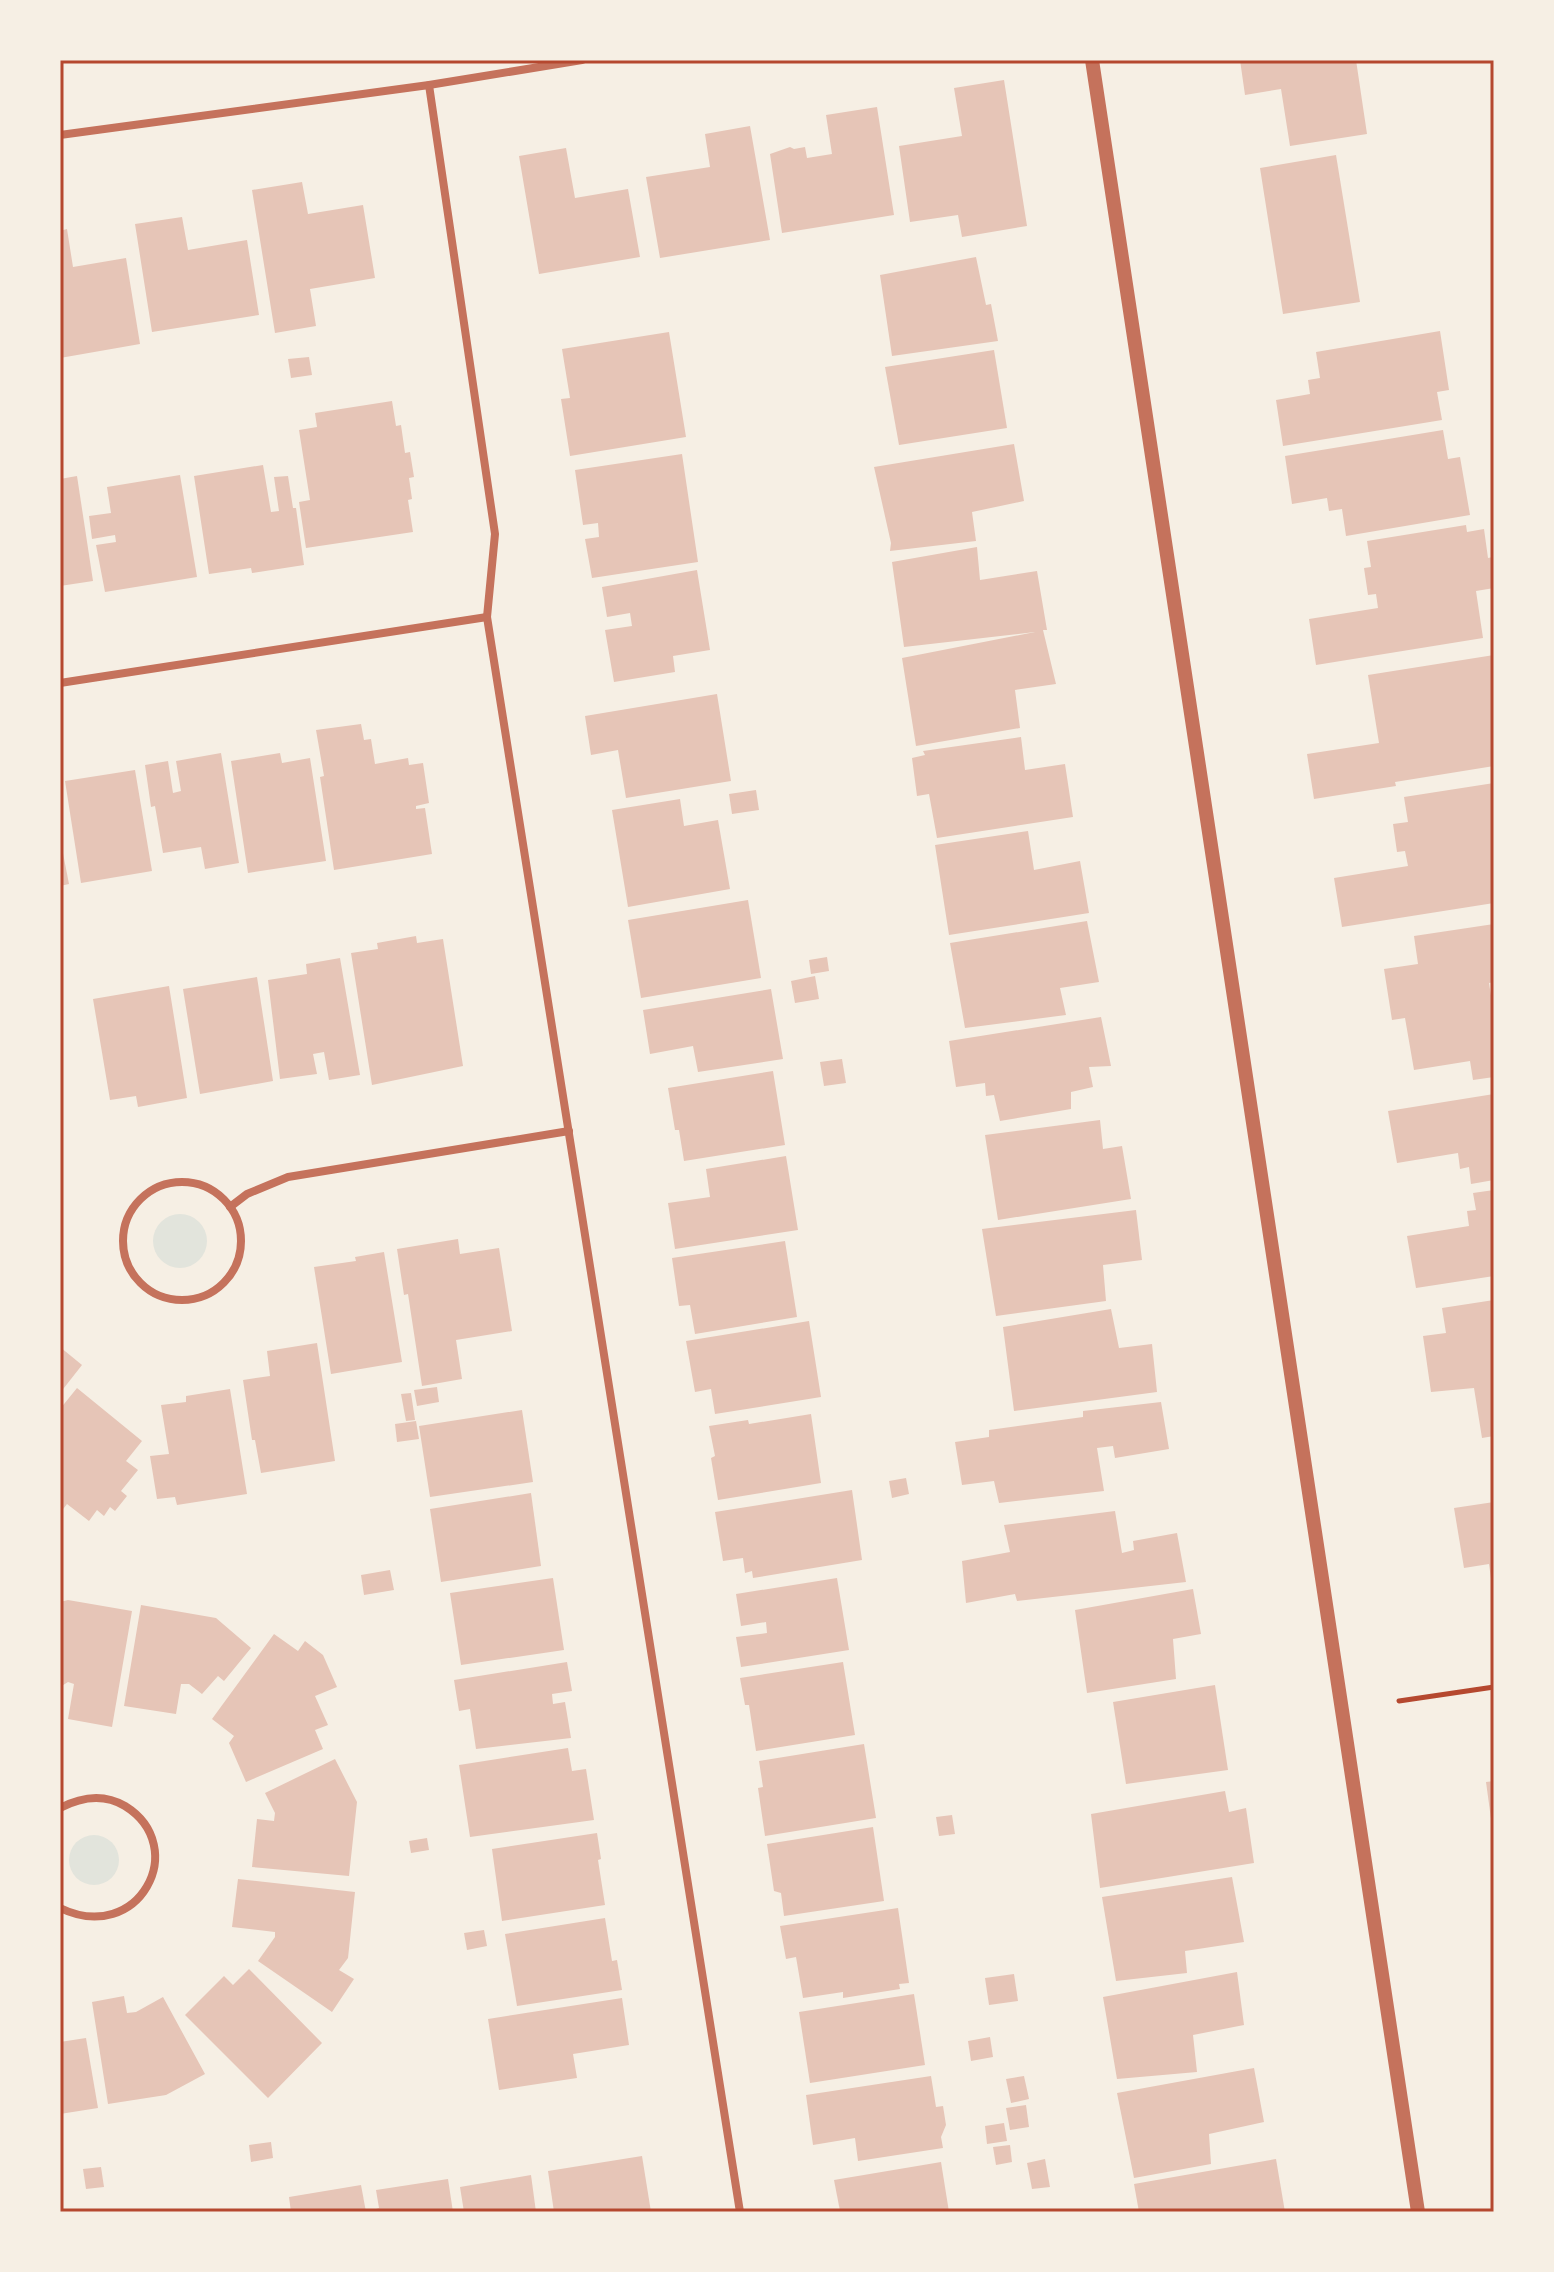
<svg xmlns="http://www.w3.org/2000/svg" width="1554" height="2272" font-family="'Archivo Narrow',sans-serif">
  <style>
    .green { fill: #e2e4dc }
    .building { fill: #e6c5b7 }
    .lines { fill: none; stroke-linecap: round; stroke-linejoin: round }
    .path { stroke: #b5482f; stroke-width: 5 }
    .minor { stroke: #c5725c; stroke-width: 8 }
    .tertiary { stroke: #c5725c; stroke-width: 14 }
    .neatline { fill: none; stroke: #b5482f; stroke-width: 3 }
  </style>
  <rect width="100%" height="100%" fill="#f6efe4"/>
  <g class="green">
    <circle cx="180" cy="1241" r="27"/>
    <circle cx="94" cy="1860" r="25"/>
  </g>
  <g class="building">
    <polygon points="1240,60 1356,60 1367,134 1290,146 1281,89 1245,95"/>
    <polygon points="1004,80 1027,226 962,237 958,215 910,222 899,146 962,136 954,88"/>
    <polygon points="877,107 894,215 782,233 770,154 790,147 794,149 805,147 807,158 832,154 826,115"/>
    <polygon points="750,126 770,240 660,258 646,177 710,167 705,134"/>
    <polygon points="566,148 575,198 628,189 640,257 539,274 519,156"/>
    <polygon points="1336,155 1360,302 1283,314 1260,168"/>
    <polygon points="302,182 308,214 363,205 375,278 310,289 316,326 275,333 252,190"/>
    <polygon points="182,217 188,250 247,240 259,315 152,332 135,224"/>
    <polygon points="67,229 73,267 126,258 140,344 60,358 60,231"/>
    <polygon points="976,257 986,305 991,304 998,341 892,356 880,275"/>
    <polygon points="1440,331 1449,390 1437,392 1442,420 1283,446 1276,400 1310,394 1308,380 1320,378 1316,352"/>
    <polygon points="669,332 686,437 570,456 561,399 570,398 562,349"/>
    <polygon points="994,350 1007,428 899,445 885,367"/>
    <polygon points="309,357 312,375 291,378 288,359"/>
    <polygon points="392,401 396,426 401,425 405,453 410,452 414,477 409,478 412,499 408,500 413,532 306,548 299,502 310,500 299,430 317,427 315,413"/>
    <polygon points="1443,430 1448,459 1460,457 1470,515 1346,536 1342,509 1329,511 1327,498 1292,504 1285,456"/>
    <polygon points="1014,444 1024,501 972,512 976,541 890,551 891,543 874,467"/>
    <polygon points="682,454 698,562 592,578 585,539 599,537 598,523 583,525 575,470"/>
    <polygon points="263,465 271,512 279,511 274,477 288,476 293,508 296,508 304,565 252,573 251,568 209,574 194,476"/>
    <polygon points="180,475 197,577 105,592 96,545 116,542 115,535 92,539 89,516 111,513 107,487"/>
    <polygon points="77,476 93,581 60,586 60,479"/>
    <polygon points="1466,525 1467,532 1484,529 1488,558 1493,557 1494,564 1494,588 1476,591 1483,638 1316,665 1309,619 1378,608 1376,594 1368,595 1364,568 1371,567 1367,541"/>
    <polygon points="977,547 980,580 1037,571 1047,630 1043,630 1056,684 1015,690 1020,728 916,746 902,658 1035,632 904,647 892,562"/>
    <polygon points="697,570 710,650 673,656 675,672 614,682 605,630 632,626 630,613 607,617 602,587"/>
    <polygon points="1494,655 1494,766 1395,782 1396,786 1314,799 1307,754 1379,743 1368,675"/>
    <polygon points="717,694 731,781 626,798 618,750 591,755 585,716"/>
    <polygon points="361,724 364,740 371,739 375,764 408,758 409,765 423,763 429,803 416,806 416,809 425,808 432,854 334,870 320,777 324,776 316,730"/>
    <polygon points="1021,737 1025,770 1065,764 1073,817 937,838 929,794 917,796 912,758 925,755 923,751"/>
    <polygon points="221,753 239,863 205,869 201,847 163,853 155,806 151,807 145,765 168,761 173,793 181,791 176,761"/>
    <polygon points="280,753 282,763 310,758 326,861 248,873 231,761"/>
    <polygon points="135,770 152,871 81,883 65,781"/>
    <polygon points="1494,783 1494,903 1342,927 1334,878 1408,866 1405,851 1397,852 1393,824 1408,822 1404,797"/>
    <polygon points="756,790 759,810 732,814 729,794"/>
    <polygon points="680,799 684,826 718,820 730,889 628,907 612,810"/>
    <polygon points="1028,831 1034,870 1080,861 1089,913 949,935 935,845"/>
    <polygon points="60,838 69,884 60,886"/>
    <polygon points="748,900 761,978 641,998 628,920"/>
    <polygon points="1087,921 1099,982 1060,988 1066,1015 965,1028 950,943"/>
    <polygon points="1494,924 1494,982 1489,983 1492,1002 1494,1001 1494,1077 1473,1080 1470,1061 1414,1070 1405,1018 1392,1020 1384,969 1418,964 1414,936"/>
    <polygon points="416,936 417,943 443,939 463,1066 372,1085 351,953 378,949 377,943"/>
    <polygon points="827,957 829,971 811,974 809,960"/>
    <polygon points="340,958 360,1075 329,1080 324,1052 313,1054 317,1074 280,1079 268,980 307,974 306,964"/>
    <polygon points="815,976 819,999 795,1003 791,981"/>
    <polygon points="257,977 273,1081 200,1094 183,989"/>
    <polygon points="169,986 187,1098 138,1107 136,1096 110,1100 93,999"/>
    <polygon points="771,989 783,1059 698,1072 693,1046 650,1054 643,1010"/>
    <polygon points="1101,1017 1111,1066 1089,1067 1093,1087 1071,1092 1071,1109 1000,1121 994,1095 986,1096 985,1083 956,1087 949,1041"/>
    <polygon points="842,1059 846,1083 824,1086 820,1062"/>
    <polygon points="773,1071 785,1145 684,1161 679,1130 675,1130 668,1088"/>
    <polygon points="1494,1094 1494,1180 1471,1184 1469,1167 1460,1169 1458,1153 1397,1163 1388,1111"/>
    <polygon points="1100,1120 1103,1149 1122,1146 1131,1199 998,1220 985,1135"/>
    <polygon points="786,1156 798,1230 675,1249 668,1203 710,1197 706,1169"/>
    <polygon points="1494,1190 1494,1276 1416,1288 1407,1236 1469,1226 1467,1211 1476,1210 1473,1193"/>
    <polygon points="1136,1210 1142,1260 1103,1265 1106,1301 996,1316 982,1229"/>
    <polygon points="458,1239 460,1254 499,1248 512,1331 456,1340 462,1379 422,1386 408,1294 404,1295 397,1249"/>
    <polygon points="785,1241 797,1317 695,1334 690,1305 679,1306 672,1258"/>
    <polygon points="384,1252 402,1362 331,1374 314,1267 356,1261 355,1257"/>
    <polygon points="1494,1300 1494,1436 1482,1438 1474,1388 1431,1392 1423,1336 1446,1333 1442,1308"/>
    <polygon points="1111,1309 1119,1348 1152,1344 1157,1392 1014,1411 1003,1327"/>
    <polygon points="809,1321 821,1397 715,1414 711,1389 695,1392 686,1341"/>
    <polygon points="317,1343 335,1461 261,1473 255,1440 252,1440 243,1380 270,1376 267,1351"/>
    <polygon points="60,1347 82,1365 60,1393"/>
    <polygon points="437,1387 439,1402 417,1406 414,1390"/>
    <polygon points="77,1388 142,1441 126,1461 138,1470 121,1491 127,1496 115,1511 110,1507 104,1516 97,1510 89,1521 67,1504 60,1513 60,1409"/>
    <polygon points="230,1389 247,1494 177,1505 175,1497 157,1499 150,1456 169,1454 161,1405 186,1402 186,1396"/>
    <polygon points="411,1393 415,1420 406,1421 401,1394"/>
    <polygon points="1161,1402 1169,1449 1115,1458 1113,1446 1097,1448 1104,1491 999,1503 994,1481 962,1485 955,1442 989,1437 989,1430 1083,1417 1083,1411"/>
    <polygon points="522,1410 533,1482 430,1497 419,1426"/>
    <polygon points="811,1414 821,1483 718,1500 711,1458 715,1456 709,1426 748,1420 749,1424"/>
    <polygon points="416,1421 419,1439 397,1442 395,1424"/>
    <polygon points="906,1478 909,1494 892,1498 889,1481"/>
    <polygon points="852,1490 862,1560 753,1578 752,1571 745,1573 743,1558 723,1561 715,1512"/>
    <polygon points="531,1493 541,1566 441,1582 430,1509"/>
    <polygon points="1494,1502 1494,1586 1492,1586 1489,1564 1464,1568 1454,1508"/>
    <polygon points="1115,1511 1122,1553 1134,1550 1133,1541 1177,1533 1186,1582 1017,1601 1015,1594 966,1603 962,1561 1010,1552 1004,1525"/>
    <polygon points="390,1570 394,1590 364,1595 361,1575"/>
    <polygon points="553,1578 564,1650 461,1665 450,1593"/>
    <polygon points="837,1578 849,1650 741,1667 736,1637 767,1633 766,1622 741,1626 736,1594"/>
    <polygon points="1193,1589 1201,1634 1173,1639 1176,1679 1087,1693 1075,1610"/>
    <polygon points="68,1600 132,1611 112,1727 68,1719 74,1684 68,1682 60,1687 60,1602"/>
    <polygon points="141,1605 216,1618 251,1648 224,1681 218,1676 202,1694 189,1684 181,1684 176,1714 124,1706"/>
    <polygon points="274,1634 298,1651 305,1641 323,1655 337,1687 315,1696 328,1725 315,1730 323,1749 246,1782 229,1743 234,1736 212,1719"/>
    <polygon points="567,1662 572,1691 552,1694 553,1704 565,1702 571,1738 476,1749 470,1709 459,1711 454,1680"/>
    <polygon points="843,1662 855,1735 756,1751 749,1705 745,1705 740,1678"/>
    <polygon points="1215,1685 1228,1770 1126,1784 1113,1702"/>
    <polygon points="864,1744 876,1818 765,1836 758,1788 763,1787 759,1761"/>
    <polygon points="568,1748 572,1771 586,1769 594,1820 470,1837 459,1765"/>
    <polygon points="335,1759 357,1802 349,1876 252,1867 257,1819 274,1821 275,1813 265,1793"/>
    <polygon points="1494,1781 1494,1826 1492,1826 1486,1782"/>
    <polygon points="1225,1791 1229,1812 1246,1808 1254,1863 1100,1888 1091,1814"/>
    <polygon points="952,1815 955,1834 939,1836 936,1817"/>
    <polygon points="873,1827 884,1901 784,1916 781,1893 774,1891 767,1844"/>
    <polygon points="597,1833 601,1859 598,1860 605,1905 502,1921 492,1849"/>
    <polygon points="427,1838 429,1850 411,1853 409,1841"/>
    <polygon points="1232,1877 1244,1942 1185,1951 1187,1973 1116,1981 1102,1897"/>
    <polygon points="238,1879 355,1892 348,1958 339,1970 354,1979 332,2012 258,1961 275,1937 275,1932 232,1927"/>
    <polygon points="898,1908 909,1983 899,1984 900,1989 843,1998 843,1992 803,1998 796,1957 786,1959 780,1926"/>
    <polygon points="605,1918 612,1961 617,1960 622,1990 517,2006 505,1934"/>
    <polygon points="484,1930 487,1946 467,1950 464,1933"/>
    <polygon points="249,1969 322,2043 268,2098 185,2015 224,1976 233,1985"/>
    <polygon points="1237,1972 1244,2025 1193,2035 1197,2072 1117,2079 1103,1997"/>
    <polygon points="1014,1974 1018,2001 989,2005 985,1978"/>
    <polygon points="914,1994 925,2065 810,2083 799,2012"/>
    <polygon points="124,1996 127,2013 136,2012 163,1997 205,2074 166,2095 108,2104 92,2002"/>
    <polygon points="622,1998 629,2045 573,2054 577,2078 499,2090 488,2019"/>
    <polygon points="990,2037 993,2057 971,2061 968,2041"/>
    <polygon points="86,2038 98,2108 60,2114 60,2042"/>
    <polygon points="1254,2068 1264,2122 1209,2134 1211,2164 1134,2178 1117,2093"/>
    <polygon points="931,2076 936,2107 943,2106 946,2125 941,2137 943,2148 858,2161 855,2138 813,2145 806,2095"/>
    <polygon points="1024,2076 1029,2099 1011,2103 1006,2079"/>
    <polygon points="1026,2105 1029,2127 1010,2130 1006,2108"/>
    <polygon points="1004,2123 1007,2141 987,2144 985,2126"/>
    <polygon points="271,2142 273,2158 251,2162 249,2145"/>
    <polygon points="1010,2145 1012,2162 996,2165 993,2147"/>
    <polygon points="642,2156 651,2212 554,2212 548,2171"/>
    <polygon points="1045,2159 1050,2187 1032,2189 1027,2163"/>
    <polygon points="1276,2159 1285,2212 1139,2212 1134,2184"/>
    <polygon points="941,2162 949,2212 840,2211 834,2180"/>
    <polygon points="101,2167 104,2187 86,2189 83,2169"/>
    <polygon points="531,2175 536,2212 464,2212 460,2187"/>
    <polygon points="448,2179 453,2212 376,2212 376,2209 379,2208 376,2190"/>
    <polygon points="361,2185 366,2212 291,2212 289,2197"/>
  </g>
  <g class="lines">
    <polyline class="path" points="1399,1701 1494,1687"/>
    <g class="minor">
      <polyline points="429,85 495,534 487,617 740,2212"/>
      <polyline points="60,135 429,85 582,60"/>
      <polyline points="60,683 487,617"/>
      <circle cx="182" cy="1241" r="59"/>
      <polyline points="230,1207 247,1194 288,1177 569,1131"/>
      <path d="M60,1808C81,1797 103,1793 125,1806C191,1847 139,1946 60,1908"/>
    </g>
    <polyline class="tertiary" points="1092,60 1418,2212"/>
  </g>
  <rect width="1554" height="2272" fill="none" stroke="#f6efe4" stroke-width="124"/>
  <rect x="62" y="62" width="1430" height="2148" class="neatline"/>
</svg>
